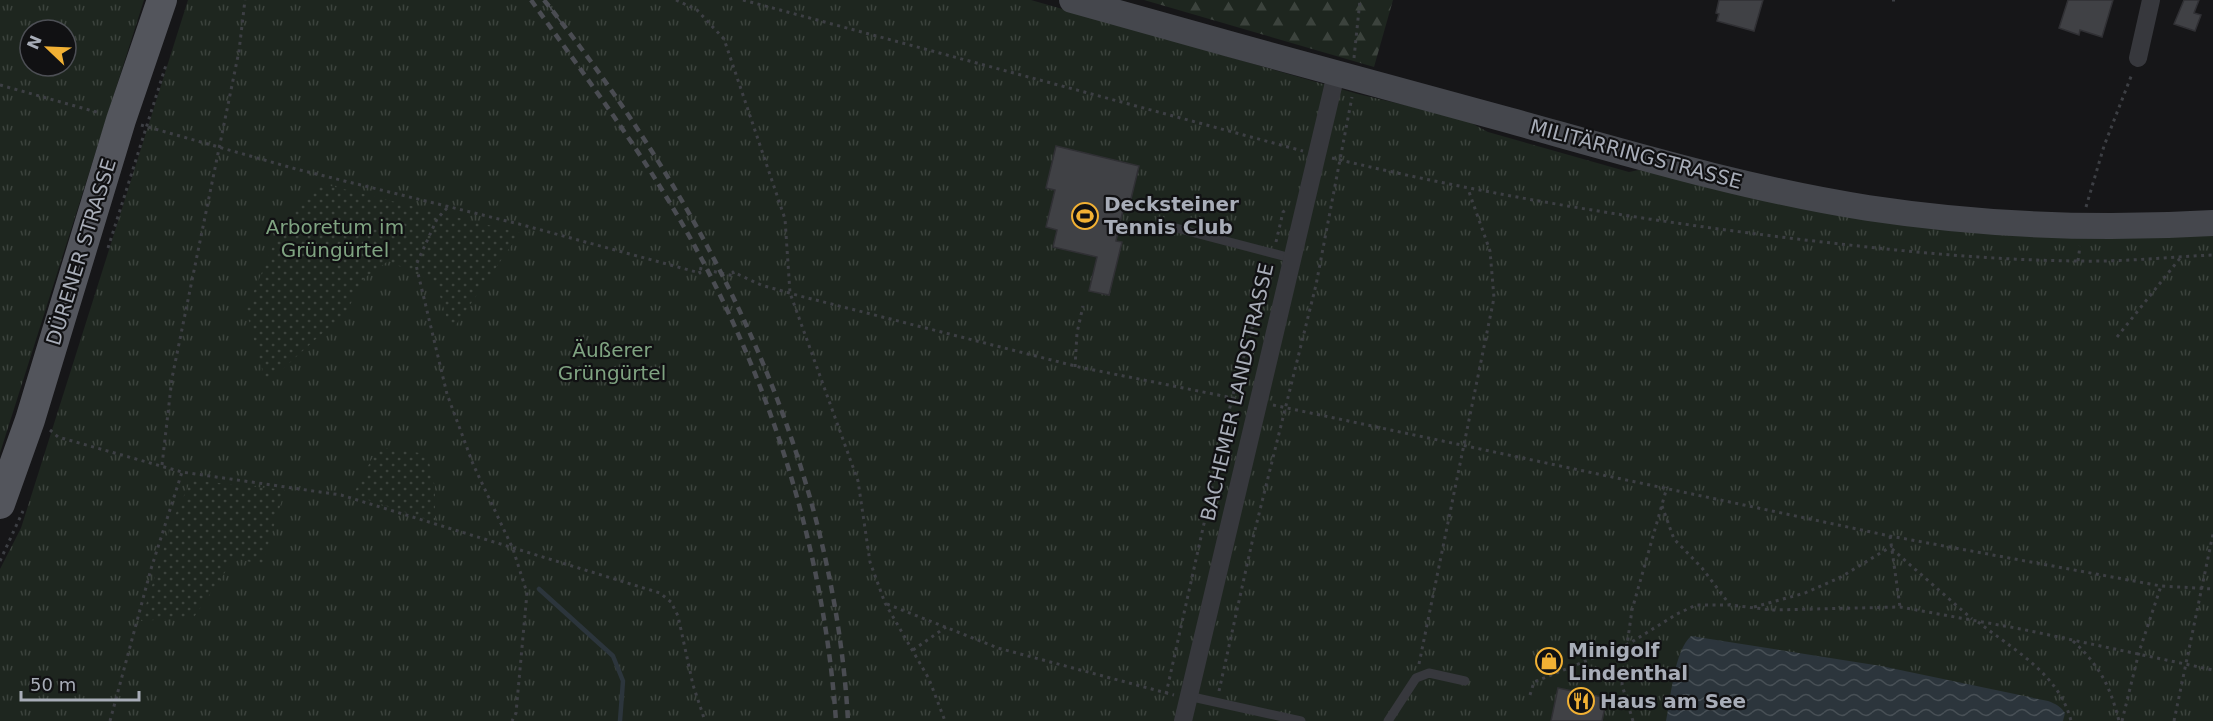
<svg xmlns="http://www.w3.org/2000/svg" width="2213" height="721" font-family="'DejaVu Sans',sans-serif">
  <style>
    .forest { fill: url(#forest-firs) }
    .park { fill: url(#park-tufts); fill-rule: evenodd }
    .garden { fill: url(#garden-dots) }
    .water { fill: url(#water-waves) }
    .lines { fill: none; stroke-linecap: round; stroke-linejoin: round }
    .stream { stroke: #2c353c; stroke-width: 4.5 }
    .building { fill: #404145; stroke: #303034; stroke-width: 1.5 }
    .path { stroke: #3d3f44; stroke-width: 3; stroke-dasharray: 3 4.5; stroke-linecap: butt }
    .service { stroke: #37383d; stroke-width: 9 }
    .minor { stroke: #37383d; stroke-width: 18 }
    .secondary { stroke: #45474d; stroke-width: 26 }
    .primary { stroke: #53555c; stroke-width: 30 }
    .tram { stroke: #4a4c52; stroke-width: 1.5 }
    .rail { stroke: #4a4c52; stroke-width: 4.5; stroke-dasharray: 8 6; stroke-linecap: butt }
    .labels { text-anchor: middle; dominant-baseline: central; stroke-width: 4.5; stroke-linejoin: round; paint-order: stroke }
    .street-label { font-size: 20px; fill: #a8adb8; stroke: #111113 }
    .poi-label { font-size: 20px; font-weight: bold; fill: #a8adb8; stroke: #111113; text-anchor: start }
    .park-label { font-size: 20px; fill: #7fa381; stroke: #111113 }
  </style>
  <defs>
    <pattern id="forest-firs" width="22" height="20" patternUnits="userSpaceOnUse" patternTransform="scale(1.5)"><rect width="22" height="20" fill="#1e261f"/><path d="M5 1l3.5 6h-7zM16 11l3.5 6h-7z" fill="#3c433d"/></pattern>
    <pattern id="park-tufts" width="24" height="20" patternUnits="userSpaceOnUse" patternTransform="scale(1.5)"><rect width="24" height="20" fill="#1e261f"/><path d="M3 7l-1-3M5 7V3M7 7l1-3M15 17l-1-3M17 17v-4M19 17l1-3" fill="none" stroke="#3c433d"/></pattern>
    <pattern id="garden-dots" width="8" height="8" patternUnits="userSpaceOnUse" patternTransform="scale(1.5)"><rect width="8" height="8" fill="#1e261f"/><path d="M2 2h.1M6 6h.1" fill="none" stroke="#3c433d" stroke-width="1.8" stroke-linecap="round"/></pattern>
    <pattern id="water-waves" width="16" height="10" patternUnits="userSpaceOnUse" patternTransform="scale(1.5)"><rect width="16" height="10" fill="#2c353c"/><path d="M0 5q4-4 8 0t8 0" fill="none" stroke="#485056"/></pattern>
  </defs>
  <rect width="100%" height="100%" fill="#161618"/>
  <polygon class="forest" points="1144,0 1393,0 1374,67"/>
  <g class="park">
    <path d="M0,0H144L0,453ZM30,30H66V66H30Z"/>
    <polygon points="188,0 1031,0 1358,94 1464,119 1488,132 1629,172 1648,168 1774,200 2213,234 2213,721 0,721 0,569 21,528"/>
  </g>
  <g class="garden">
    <polygon points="319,183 520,233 451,332 436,283 388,261 363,279 347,311 266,384 246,310 281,227"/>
    <polygon points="378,447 427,454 435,487 435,522 353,495"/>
    <polygon points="191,480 285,490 262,565 235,558 194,617 141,621 172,522"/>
  </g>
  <path class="water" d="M1691,636L1881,666L2048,701C2056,704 2060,706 2065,713L2063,721H1666C1671,698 1674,651 1691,636Z"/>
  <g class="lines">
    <polyline class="stream" points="539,589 613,656 623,681 620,721"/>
  </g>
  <g class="building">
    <polygon points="1719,0 1763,0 1754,31 1717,21 1719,14 1716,13"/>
    <polygon points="2068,0 2113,0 2102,37 2080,30 2079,35 2059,28"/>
    <polygon points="2184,0 2199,0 2194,13 2201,15 2195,31 2174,24"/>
    <polygon points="1056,146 1139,166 1129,207 1124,206 1116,241 1122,242 1109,295 1089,291 1097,257 1053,247 1057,230 1046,227 1055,190 1046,188"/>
    <polygon points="1543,654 1555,656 1553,668 1541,666"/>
    <polygon points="1558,688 1607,698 1602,721 1551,721"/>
  </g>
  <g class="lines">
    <g class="path">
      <polyline points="676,0 697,10 724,39 785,219 790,293 858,481 870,562 885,603 929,679 945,721"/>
      <polyline points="743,0 1303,151"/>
      <polyline points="1892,0 1898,0"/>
      <polyline points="1354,58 1360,0"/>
      <polyline points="0,85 100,113"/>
      <polyline points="141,125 296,169 519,224 700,273 698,268 734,276 733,272 761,285 800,296 1079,367 1243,400"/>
      <path d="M1332,158C1485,195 1641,220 1797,239C1890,250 1983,260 2077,261C2123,262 2168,257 2213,255"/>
      <polyline points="2086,207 2104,146 2132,74"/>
      <polyline points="447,208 437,219 416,265 447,394 473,464 513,549 527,593 516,713 512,721"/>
      <polyline points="1276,242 1283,212 1287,209"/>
      <polyline points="108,248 166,65"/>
      <polyline points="2078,261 2080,246"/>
      <polyline points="2117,337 2181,257"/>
      <polyline points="1075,367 1077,333 1083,306"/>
      <polyline points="1273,405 1890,536 2161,586 2213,589"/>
      <polyline points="50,430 58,437 182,472 341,495 660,593 671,602 678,616 693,685 705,721"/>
      <polyline points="162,465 172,378 239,51 245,0"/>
      <polyline points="1662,506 1674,539 1702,568 1730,605"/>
      <polyline points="1890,536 1900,607"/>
      <polyline points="1892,549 1972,619"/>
      <polyline points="0,561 23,511"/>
      <polyline points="887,604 998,648 1174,695"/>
      <polyline points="1754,607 1805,593 1841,577 1892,546"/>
      <path d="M1978,622C2014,650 2060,675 2071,721"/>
      <path d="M2073,641C2100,666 2110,686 2119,721"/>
      <polyline points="913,650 946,627"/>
      <polyline points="1419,664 1494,298 1490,251 1468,189"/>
      <polyline points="1219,691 1253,538 1316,285 1352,97"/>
      <polyline points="1166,694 1232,398 1270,265"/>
      <polyline points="1530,695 1534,682 1630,643 1677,614 1696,605 1730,605 1772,610 1900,607 2021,629 2213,670"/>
      <polyline points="110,721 151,569 182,472"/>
      <polyline points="1633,721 1622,685 1623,673 1632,610 1667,487"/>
      <polyline points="2122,721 2139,652 2161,586"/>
      <polyline points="2174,721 2213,534"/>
    </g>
    <g class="service">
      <polyline points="1176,228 1291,258"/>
      <polyline points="1188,696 1301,721"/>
      <polyline points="1388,721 1416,678 1429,673 1465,681"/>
    </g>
    <g class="minor">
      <polyline points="2138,58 2151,0"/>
      <polyline points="1183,721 1336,74"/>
    </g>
    <path class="secondary" d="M1072,0C1217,41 1363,81 1508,120C1627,153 1746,189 1868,208C1981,225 2098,230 2213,223"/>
    <polyline class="primary" points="0,504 30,420 121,120 162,0"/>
    <polyline class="tram" points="545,0 565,28"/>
    <g class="rail">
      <path d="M531,0C577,65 626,130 667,198C763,356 823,537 836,721"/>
      <path d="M544,0C708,206 833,454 848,721"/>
    </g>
  </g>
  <defs>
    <symbol id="stadium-ring" viewBox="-11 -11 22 22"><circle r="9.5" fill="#111113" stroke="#f2b134" stroke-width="1.5"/><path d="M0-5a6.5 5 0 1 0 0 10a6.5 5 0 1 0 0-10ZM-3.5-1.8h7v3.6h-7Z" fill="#f2b134"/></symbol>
    <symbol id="shop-ring" viewBox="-11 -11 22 22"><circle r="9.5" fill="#111113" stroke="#f2b134" stroke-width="1.5"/><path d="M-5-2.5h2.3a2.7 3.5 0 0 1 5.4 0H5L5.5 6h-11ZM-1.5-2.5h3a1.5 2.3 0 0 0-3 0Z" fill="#f2b134"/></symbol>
    <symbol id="restaurant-ring" viewBox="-11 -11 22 22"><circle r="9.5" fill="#111113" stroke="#f2b134" stroke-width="1.5"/><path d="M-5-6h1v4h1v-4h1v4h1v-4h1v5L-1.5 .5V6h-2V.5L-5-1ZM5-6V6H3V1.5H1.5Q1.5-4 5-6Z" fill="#f2b134"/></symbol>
  </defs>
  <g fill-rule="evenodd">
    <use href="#stadium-ring" x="1070" y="201" width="30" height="30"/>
    <use href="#shop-ring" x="1534" y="646" width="30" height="30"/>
    <use href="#restaurant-ring" x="1566" y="686" width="30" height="30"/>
  </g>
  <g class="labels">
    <g class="street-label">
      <text transform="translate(1636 154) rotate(15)">MILITÄRRINGSTRASSE</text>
      <text transform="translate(81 252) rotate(-73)">DÜRENER STRASSE</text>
      <text transform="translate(1237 392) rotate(-77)">BACHEMER LANDSTRASSE</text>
    </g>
    <g class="poi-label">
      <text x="1104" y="204">Decksteiner<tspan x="1104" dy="23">Tennis Club</tspan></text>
      <text x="1568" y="650">Minigolf<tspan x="1568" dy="23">Lindenthal</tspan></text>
      <text x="1600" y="701">Haus am See</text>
    </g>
    <g class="park-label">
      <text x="335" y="227">Arboretum im<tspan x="335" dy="23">Grüngürtel</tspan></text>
      <text x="612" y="350">Äußerer<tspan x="612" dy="23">Grüngürtel</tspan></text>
    </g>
  </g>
  <g transform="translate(48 48) rotate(293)"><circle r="28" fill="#111113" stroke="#4d4f55" stroke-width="1.5"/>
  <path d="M0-4.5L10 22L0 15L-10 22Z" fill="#f2b134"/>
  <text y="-9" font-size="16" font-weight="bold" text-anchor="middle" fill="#a8adb8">N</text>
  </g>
  <path d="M21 691v9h118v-9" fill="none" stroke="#a8adb8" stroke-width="3"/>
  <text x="30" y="691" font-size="18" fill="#a8adb8" stroke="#111113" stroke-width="4.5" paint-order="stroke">50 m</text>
</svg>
